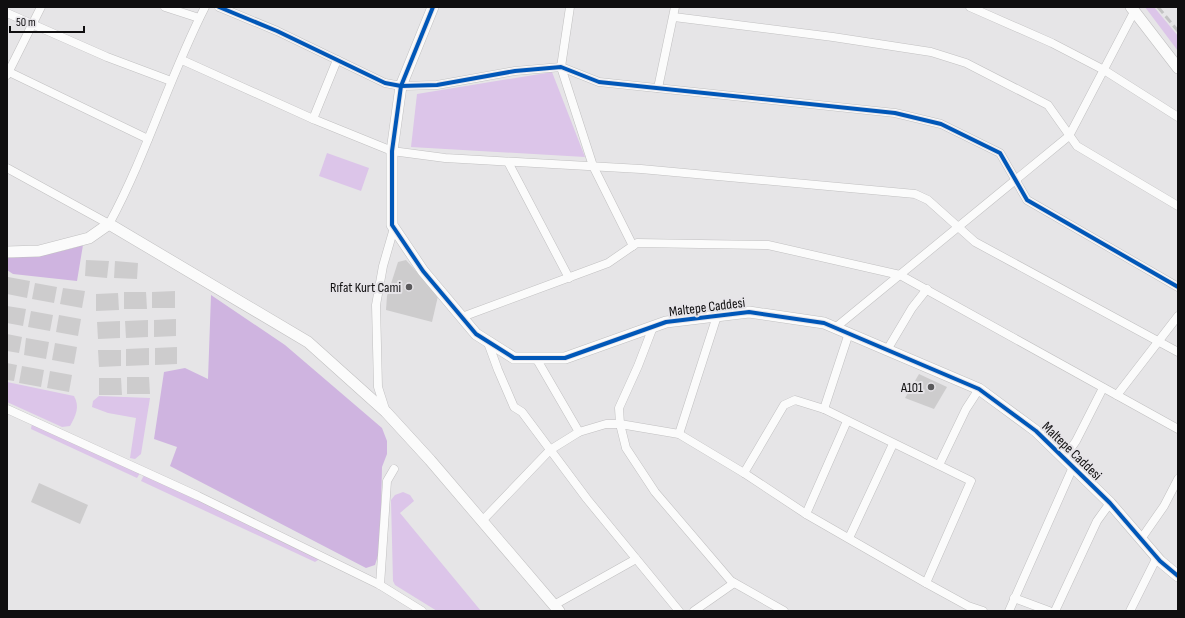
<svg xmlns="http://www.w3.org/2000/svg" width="1185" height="618" font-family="'Sofia Sans Condensed',sans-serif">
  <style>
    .green { fill: #dcc5e9 }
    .forest { fill: #cfb4e0 }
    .building { fill: #cdcccd }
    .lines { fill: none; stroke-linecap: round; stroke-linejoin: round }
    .street-casing { stroke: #c1c0c1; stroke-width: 9 }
    .secondary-casing { stroke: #c1c0c1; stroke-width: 12 }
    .street { stroke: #fbfbfb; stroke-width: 8 }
    .secondary { stroke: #fbfbfb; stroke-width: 11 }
    .rail { stroke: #c3c3c3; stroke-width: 3; stroke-dasharray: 8 4; stroke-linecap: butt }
    .cycleway-casing { stroke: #e6e4e8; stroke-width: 6 }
    .cycleway { stroke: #0057b8; stroke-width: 4 }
    .poi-dot { fill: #5a595b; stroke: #e6e4e8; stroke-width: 1.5 }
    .labels { text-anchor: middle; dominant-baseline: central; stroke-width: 4; stroke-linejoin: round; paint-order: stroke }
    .poi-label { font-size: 14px; fill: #0f0e0f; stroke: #e6e4e8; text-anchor: end }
    .street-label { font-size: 14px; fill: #0f0e0f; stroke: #e6e4e8 }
  </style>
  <rect width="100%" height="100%" fill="#e6e5e7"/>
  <g class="green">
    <polygon points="1145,7 1154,7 1178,36 1178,51"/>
    <polygon points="552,72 585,157 411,147 417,94"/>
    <polygon points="327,153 369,168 361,191 319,176"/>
    <path d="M7,382L74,396C80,407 76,415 70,426L62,427L7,402Z"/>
    <polygon points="99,396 150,398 141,454 135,459 130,458 136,418 108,413 92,407 93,401"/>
    <polygon points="32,423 140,473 137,478 31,429"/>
    <polygon points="144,475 318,557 318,560 315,562 141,481"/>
    <polygon points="403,492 410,495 414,501 400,513 481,611 437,611 395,585 393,581 391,500 395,495"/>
  </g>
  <g class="forest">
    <path d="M83,245L77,281L13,274L7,270V257C34,258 57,253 83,245Z"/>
    <polygon points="211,295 285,345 382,428 387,441 387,454 382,467 380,549 375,565 366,568 170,466 177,447 154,439 164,372 185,368 208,379"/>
  </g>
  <g class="building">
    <polygon points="86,260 109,261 107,278 85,276"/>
    <polygon points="406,260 438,296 432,322 386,310 387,296 398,262"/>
    <polygon points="115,261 138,263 137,279 114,278"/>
    <polygon points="8,277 30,281 27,298 7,294"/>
    <polygon points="35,283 57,287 54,303 32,299"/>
    <polygon points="63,288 85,291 82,308 60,304"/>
    <polygon points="175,291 175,308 152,308 152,292"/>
    <polygon points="124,292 146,292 147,309 124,309"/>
    <polygon points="118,293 119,310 96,311 96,294"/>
    <polygon points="7,306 26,309 23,326 7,323"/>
    <polygon points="31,311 53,315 50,331 28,327"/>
    <polygon points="59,315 81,319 78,336 56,332"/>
    <polygon points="176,319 176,336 154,337 154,320"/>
    <polygon points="148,320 148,337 126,338 125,321"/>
    <polygon points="120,321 120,338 98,339 97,322"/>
    <polygon points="7,334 22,337 19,353 7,351"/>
    <polygon points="26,338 49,342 46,359 24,355"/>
    <polygon points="55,343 77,347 74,364 52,360"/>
    <polygon points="177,347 177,364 155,365 155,348"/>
    <polygon points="149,348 149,365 126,366 126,349"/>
    <polygon points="98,350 121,350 121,366 99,367"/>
    <polygon points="7,363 17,365 14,381 7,380"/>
    <polygon points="22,366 44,370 41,387 19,383"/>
    <polygon points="50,371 72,375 69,392 47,388"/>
    <polygon points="919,374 947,387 934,409 905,398"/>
    <polygon points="127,377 149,377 150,394 127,394"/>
    <polygon points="99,378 121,378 122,395 99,395"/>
    <polygon points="39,483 88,505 80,524 31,502"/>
  </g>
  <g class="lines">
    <defs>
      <g id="street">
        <polyline points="165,7 199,18"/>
        <polyline points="219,7 277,31 385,83 401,86 437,85 515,71 561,67 599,82 895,113 941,124 1000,153 1027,200 1178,287"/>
        <polyline points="570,7 561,67 593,166 633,246"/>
        <polyline points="970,7 1052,43 1104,70 1178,117"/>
        <polyline points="7,13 107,57 171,81"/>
        <polyline points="674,17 833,37 931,52 966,63 1048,105 1077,146 1178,206"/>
        <polyline points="182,60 313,119 337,60"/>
        <polyline points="7,71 148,139"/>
        <polyline points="7,75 41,7"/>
        <polyline points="658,88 675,7"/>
        <polyline points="313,119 392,151 445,158 641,169 915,194 928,200 975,242 1178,352"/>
        <polyline points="508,162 569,278"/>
        <path d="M7,168L109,224C147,154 169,77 205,7"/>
        <polyline points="462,317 608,263 637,243 768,245 900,275 1178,429"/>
        <polyline points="653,327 638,366 619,408 620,424 626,448 655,492 731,581 784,611"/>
        <polyline points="835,328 1069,136 1134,12"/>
        <polyline points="487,340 498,370 514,407 522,412 587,499 679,611"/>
        <polyline points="887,350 912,308 927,289"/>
        <polyline points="536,358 579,432"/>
        <polyline points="1117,395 1178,316"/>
        <polyline points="7,409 198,496 380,585 422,611"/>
        <polyline points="824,409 849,333"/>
        <polyline points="386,412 378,387 376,305 383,266 394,228"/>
        <polyline points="679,434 717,316"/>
        <polyline points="1064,458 1076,441 1103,388"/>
        <polyline points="939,465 966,409 979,389"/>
        <polyline points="744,473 784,405 795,400 824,409 971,481 926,583"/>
        <polyline points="806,514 847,421"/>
        <polyline points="482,521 550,450 579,432 606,424 620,424 679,434 744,473 806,514 926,583 968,606 983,611"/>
        <polyline points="849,538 893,444"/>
        <polyline points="1141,539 1164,506 1178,479"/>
        <polyline points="380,585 387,481 394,469"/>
        <polyline points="1014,598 1049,611"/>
        <polyline points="554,605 636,559"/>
        <polyline points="694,611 734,583"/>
        <polyline points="1009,611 1073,467"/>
        <polyline points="1055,611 1097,521 1110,503"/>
        <polyline points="1130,611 1157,557"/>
      </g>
      <g id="secondary">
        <polyline points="433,7 401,86 392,151 392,225 423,271 476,334 514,358 565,358 666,322 749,312 824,323 979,389 1036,431 1110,503 1160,561 1178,576"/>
        <polyline points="1131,7 1178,68"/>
        <polyline points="7,252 39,251 89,238 109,224 308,342 386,412 430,460 559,611"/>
      </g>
    </defs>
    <use href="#street" class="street-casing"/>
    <use href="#secondary" class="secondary-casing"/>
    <use href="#street" class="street"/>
    <use href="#secondary" class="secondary"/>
    <polyline class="rail" points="1158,7 1178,31"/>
    <defs>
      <g id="cycleway">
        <polyline points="219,7 277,31 385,83 401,86 437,85 515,71 561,67 599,82 895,113 941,124 1000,153 1027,200 1178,287"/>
        <polyline points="433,7 401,86 392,151 392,225 423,271 476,334 514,358 565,358 666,322 749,312 824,323 979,389 1036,431 1110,503 1160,561 1178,576"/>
      </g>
    </defs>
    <use href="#cycleway" class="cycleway-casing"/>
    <use href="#cycleway" class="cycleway"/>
  </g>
  <g class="poi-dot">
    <circle cx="409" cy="287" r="4"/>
    <circle cx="931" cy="387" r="4"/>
  </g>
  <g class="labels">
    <g class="poi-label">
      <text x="401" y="287">Rıfat Kurt Cami</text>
      <text x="923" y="387">A101</text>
    </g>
    <g class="street-label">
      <text transform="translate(707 307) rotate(-7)">Maltepe Caddesi</text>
      <text transform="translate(1072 451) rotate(44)">Maltepe Caddesi</text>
    </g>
  </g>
  <rect width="1185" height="618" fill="none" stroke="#0f0e0f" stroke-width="16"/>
  <path d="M10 26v6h74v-6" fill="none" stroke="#0f0e0f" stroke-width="2"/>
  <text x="16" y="26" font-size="12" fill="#0f0e0f" stroke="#e6e4e8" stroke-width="3" paint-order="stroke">50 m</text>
</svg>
